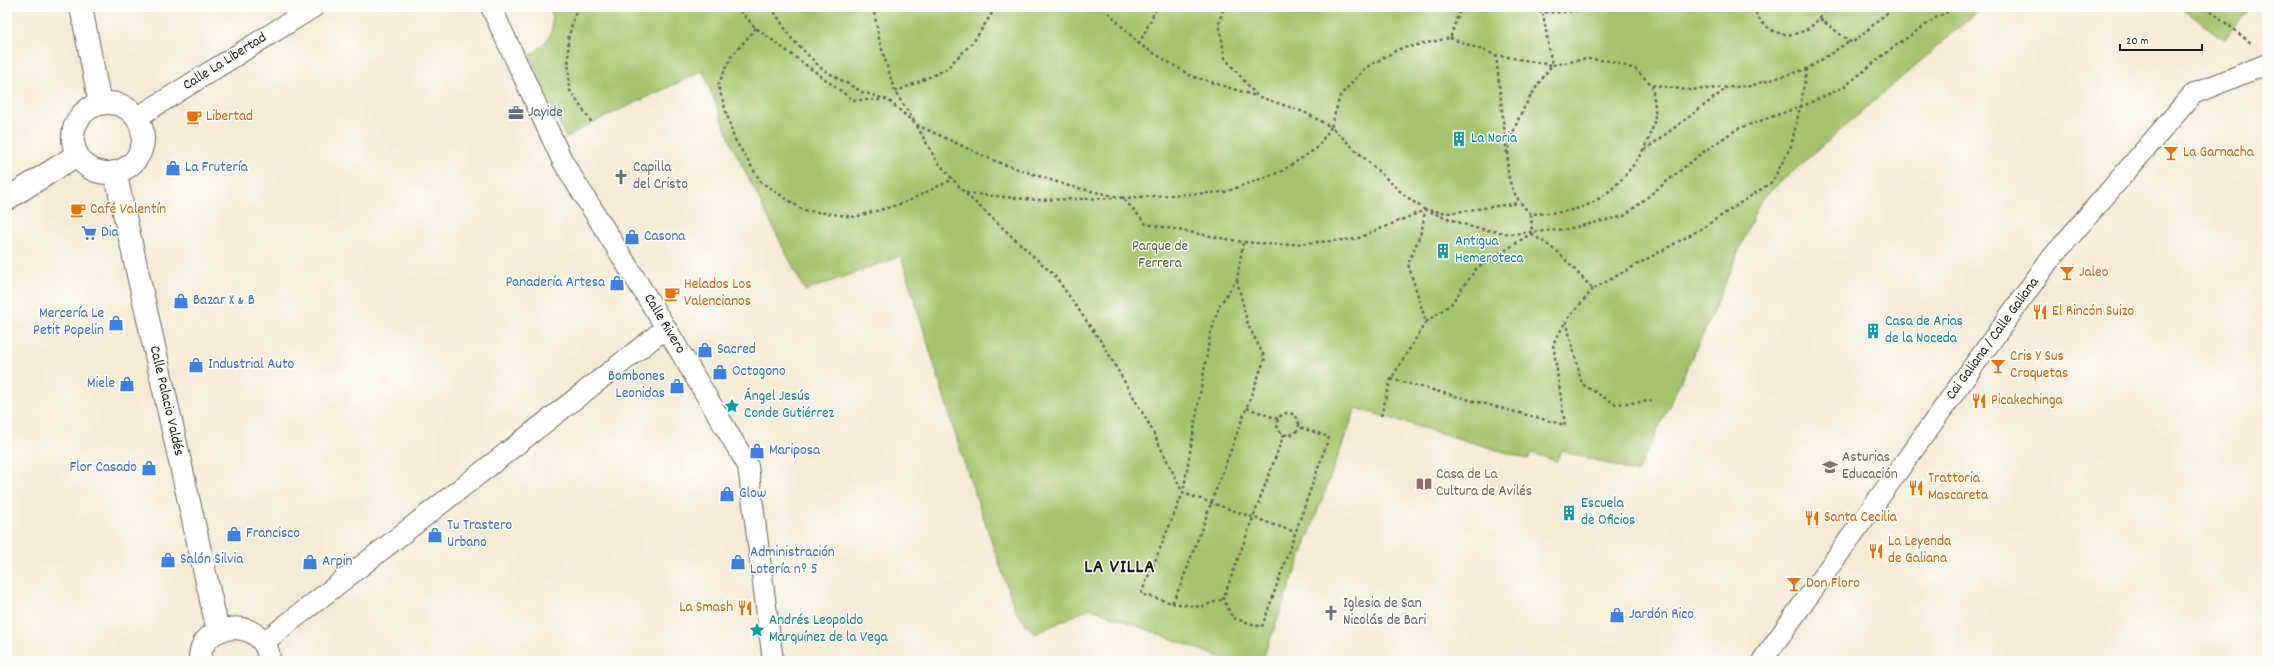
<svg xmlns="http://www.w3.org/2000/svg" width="2274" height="668" font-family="Dekko,sans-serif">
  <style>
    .green { fill: #a4c56d; stroke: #607044 }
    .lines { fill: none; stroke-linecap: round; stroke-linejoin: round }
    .pedestrian-casing { stroke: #68645c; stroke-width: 22 }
    .minor-casing { stroke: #68645c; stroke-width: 24 }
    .path { stroke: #68645c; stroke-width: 2.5; stroke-dasharray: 3 3; stroke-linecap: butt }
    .pedestrian { stroke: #fff; stroke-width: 20 }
    .minor { stroke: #fff; stroke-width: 22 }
    .labels { text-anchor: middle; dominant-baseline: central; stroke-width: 3; stroke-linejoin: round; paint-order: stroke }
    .street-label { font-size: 15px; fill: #1c1c1c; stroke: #fdfcf7 }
    .service-label { font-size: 15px; fill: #4e5e75; stroke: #fdfcf7; text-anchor: start }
    .food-label { font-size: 15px; fill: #c56008; stroke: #fdfcf7; text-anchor: start }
    .culture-label { font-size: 15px; fill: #0d838f; stroke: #fdfcf7; text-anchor: start }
    .shop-label { font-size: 15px; fill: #366cbe; stroke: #fdfcf7; text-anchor: start }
    .worship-label { font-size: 15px; fill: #5b616d; stroke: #fdfcf7; text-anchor: start }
    .park-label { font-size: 15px; fill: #52603c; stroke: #fdfcf7 }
    .education-label { font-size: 15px; fill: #785e54; stroke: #fdfcf7; text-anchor: start }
    .district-label { font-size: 19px; font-weight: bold; letter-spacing: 1px; fill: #1c1c1c; stroke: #fdfcf7 }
  </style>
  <rect width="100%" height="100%" fill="#fdfcf7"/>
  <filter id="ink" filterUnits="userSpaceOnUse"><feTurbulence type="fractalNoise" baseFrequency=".025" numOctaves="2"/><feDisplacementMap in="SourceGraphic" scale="8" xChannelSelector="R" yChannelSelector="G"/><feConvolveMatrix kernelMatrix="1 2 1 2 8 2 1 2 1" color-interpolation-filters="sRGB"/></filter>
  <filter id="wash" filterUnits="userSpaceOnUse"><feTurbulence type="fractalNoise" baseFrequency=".012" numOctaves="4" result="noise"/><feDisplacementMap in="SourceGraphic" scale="16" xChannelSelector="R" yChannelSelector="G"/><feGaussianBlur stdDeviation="0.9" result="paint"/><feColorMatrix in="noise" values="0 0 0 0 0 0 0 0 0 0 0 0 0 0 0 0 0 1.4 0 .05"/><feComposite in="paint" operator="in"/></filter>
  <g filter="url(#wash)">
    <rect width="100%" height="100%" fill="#f5ead4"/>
    <g class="green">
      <path d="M551,7H1983L1761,199L1706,328L1637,473L1561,450L1557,461L1531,453L1528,459L1356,408L1262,661H1230L1090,608L1035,634L1016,612L963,459L901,256L805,291L733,147L703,71L592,123L566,138L530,56C551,38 554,35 551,7Z"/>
      <polygon points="2182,7 2250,7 2224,40"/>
    </g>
  </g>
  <g filter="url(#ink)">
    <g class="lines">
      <defs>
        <g id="pedestrian">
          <polyline points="491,7 563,162 666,328 748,466 773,661"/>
          <polyline points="136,118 314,7"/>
          <polyline points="264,642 666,328"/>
          <polyline points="1762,661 2048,262 2193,94 2267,64"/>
        </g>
        <g id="minor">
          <polyline points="81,7 100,104"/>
          <circle cx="108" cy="138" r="35"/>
          <polyline points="115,172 218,631"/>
          <polyline points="7,199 77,155"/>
          <path d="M200,661C198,618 269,617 269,661"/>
        </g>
      </defs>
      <use href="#pedestrian" class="pedestrian-casing"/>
      <use href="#minor" class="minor-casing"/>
      <g class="path">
        <polyline points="577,7 568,39 569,89 592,123"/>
        <polyline points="736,7 756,28 853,100 883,100"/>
        <polyline points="771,7 792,39 822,69 862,92 888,100 917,125 997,162 1069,186 1123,198 1146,224 1243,242 1282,245 1356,239 1425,210 1449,213 1518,203"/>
        <polyline points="873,7 880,43 895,92 915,122"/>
        <polyline points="1106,7 1108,12 1139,44 1191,76 1256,96"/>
        <path d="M1509,7C1540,13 1563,15 1594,7"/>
        <path d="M1753,7C1768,45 1810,42 1826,7"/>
        <polyline points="2206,7 2252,44"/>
        <polyline points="1820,19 1852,43 1894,7"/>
        <polyline points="756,28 731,57 718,85 734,138 761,182 803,210 855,217 904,203 953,179"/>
        <path d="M1450,38L1496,55L1552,65C1520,108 1482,170 1531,214C1549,213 1567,213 1585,206C1616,194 1652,149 1655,115C1656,106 1653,95 1652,85L1635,69L1611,61L1587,59L1552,65L1543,14"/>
        <polyline points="1139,44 1157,7"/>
        <polyline points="1496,55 1507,154"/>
        <polyline points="1652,85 1687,90 1750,86 1807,69 1850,41"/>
        <polyline points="895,92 945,70 974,41 996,7"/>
        <polyline points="917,126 936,160 965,193 1036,200 1117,198"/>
        <polyline points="1645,150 1727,88"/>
        <polyline points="966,194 1055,276 1104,346 1150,426 1183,493 1295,532"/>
        <polyline points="1122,198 1225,192 1282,171 1317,148 1331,127 1304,112 1257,96 1225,58 1219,22 1224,7"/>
        <polyline points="1425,210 1403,194 1331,127 1340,96 1365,68 1399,49 1450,38 1461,7"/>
        <polyline points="1430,212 1475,228 1510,234 1567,229 1624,216 1702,153 1737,129 1800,107 1807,69"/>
        <polyline points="1532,234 1558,252 1593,289 1701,229 1772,182 1791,146 1800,107 1844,87 1891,49 1937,17 1958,7"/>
        <polyline points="1237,280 1248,325 1265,358 1180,587 1172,603 1141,594 1183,493 1210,336 1219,306 1237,280 1243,242"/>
        <polyline points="1593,289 1566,321 1582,384 1615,404 1652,401"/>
        <polyline points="1426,322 1451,304 1476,269 1532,233 1531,214"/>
        <polyline points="1391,379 1565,425 1553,344 1566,321"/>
        <polyline points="1247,408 1278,419"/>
        <circle cx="1288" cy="424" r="11"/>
        <polyline points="1381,416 1391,379 1426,322 1408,264 1422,230 1425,210"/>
        <polyline points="1284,434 1223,599 1233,618 1262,627 1329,437 1299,427"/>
        <polyline points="1172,603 1201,607 1223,599"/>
      </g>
      <use href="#pedestrian" class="pedestrian"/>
      <use href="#minor" class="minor"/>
    </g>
  </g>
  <defs>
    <symbol id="office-bare" viewBox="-9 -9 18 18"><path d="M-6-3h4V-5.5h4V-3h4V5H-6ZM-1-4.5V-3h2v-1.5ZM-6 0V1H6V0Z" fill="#5c6f8a" stroke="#fdfcf7" stroke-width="2.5" paint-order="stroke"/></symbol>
    <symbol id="cafe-bare" viewBox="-9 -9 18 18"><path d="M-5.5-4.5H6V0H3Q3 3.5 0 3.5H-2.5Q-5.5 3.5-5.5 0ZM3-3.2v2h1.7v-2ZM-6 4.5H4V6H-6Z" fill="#e8710a" stroke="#fdfcf7" stroke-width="2.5" paint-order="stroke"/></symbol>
    <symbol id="building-bare" viewBox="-9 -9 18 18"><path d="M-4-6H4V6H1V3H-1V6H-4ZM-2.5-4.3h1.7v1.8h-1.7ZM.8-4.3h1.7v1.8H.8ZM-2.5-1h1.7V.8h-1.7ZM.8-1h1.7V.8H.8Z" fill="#0f9aa8" stroke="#fdfcf7" stroke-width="2.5" paint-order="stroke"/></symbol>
    <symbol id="bar-bare" viewBox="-9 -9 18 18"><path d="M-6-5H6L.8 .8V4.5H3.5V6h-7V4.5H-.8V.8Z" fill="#e8710a" stroke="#fdfcf7" stroke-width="2.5" paint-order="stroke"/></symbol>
    <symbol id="shop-bare" viewBox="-9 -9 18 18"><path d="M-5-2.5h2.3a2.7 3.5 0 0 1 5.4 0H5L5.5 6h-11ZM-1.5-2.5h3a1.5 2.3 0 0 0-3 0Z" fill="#3f7fe0" stroke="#fdfcf7" stroke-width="2.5" paint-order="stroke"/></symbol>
    <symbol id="church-bare" viewBox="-9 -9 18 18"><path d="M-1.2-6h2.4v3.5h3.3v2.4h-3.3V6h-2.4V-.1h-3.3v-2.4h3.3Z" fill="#6b7280" stroke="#fdfcf7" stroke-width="2.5" paint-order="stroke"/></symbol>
    <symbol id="supermarket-bare" viewBox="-9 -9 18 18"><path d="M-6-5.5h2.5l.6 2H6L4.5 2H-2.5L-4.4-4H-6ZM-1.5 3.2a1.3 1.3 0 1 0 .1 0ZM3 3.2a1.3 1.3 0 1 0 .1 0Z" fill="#3f7fe0" stroke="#fdfcf7" stroke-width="2.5" paint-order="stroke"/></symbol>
    <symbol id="restaurant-bare" viewBox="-9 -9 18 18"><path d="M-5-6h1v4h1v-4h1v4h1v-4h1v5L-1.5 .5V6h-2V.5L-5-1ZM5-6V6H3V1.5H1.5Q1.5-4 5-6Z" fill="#e8710a" stroke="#fdfcf7" stroke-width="2.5" paint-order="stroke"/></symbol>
    <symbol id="sight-bare" viewBox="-9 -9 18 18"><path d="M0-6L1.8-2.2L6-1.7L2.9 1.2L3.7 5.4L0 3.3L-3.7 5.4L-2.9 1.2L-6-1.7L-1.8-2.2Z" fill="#0f9aa8" stroke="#fdfcf7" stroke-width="2.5" paint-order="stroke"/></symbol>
    <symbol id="university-bare" viewBox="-9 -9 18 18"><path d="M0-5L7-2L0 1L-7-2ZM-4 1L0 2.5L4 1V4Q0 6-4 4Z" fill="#8d6e63" stroke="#fdfcf7" stroke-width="2.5" paint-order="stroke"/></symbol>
    <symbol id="library-bare" viewBox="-9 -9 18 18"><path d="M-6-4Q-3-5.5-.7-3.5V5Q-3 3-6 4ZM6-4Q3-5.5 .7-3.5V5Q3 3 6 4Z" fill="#8d6e63" stroke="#fdfcf7" stroke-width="2.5" paint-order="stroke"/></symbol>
  </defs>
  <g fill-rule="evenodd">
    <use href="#office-bare" x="505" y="102" width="22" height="22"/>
    <use href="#cafe-bare" x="183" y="106" width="22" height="22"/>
    <use href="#building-bare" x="1448" y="128" width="22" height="22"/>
    <use href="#bar-bare" x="2160" y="142" width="22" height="22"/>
    <use href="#shop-bare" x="162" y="157" width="22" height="22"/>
    <use href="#church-bare" x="610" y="166" width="22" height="22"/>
    <use href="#cafe-bare" x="67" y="199" width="22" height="22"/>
    <use href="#supermarket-bare" x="78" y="222" width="22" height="22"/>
    <use href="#shop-bare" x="621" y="226" width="22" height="22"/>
    <use href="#building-bare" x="1432" y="240" width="22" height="22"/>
    <use href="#bar-bare" x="2056" y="262" width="22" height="22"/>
    <use href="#shop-bare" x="606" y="272" width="22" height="22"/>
    <use href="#cafe-bare" x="661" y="283" width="22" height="22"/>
    <use href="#shop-bare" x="170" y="290" width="22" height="22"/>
    <use href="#restaurant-bare" x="2029" y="301" width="22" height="22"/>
    <use href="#shop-bare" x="105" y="312" width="22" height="22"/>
    <use href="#building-bare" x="1862" y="320" width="22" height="22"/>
    <use href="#shop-bare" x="694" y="339" width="22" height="22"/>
    <use href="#shop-bare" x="185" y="354" width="22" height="22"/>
    <use href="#bar-bare" x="1987" y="355" width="22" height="22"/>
    <use href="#shop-bare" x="709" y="361" width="22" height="22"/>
    <use href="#shop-bare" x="116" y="373" width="22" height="22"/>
    <use href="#shop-bare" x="666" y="375" width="22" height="22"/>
    <use href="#restaurant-bare" x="1968" y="390" width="22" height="22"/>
    <use href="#sight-bare" x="721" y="395" width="22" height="22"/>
    <use href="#shop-bare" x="746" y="440" width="22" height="22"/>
    <use href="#university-bare" x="1819" y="456" width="22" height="22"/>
    <use href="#shop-bare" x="138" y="457" width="22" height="22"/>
    <use href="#library-bare" x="1413" y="473" width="22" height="22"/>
    <use href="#restaurant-bare" x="1905" y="477" width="22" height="22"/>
    <use href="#shop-bare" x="716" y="483" width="22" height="22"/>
    <use href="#building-bare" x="1558" y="502" width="22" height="22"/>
    <use href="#restaurant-bare" x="1801" y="507" width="22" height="22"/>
    <use href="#shop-bare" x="223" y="523" width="22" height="22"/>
    <use href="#shop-bare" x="424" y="524" width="22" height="22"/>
    <use href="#restaurant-bare" x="1865" y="540" width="22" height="22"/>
    <use href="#shop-bare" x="157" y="549" width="22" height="22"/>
    <use href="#shop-bare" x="299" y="551" width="22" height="22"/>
    <use href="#shop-bare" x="727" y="551" width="22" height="22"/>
    <use href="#bar-bare" x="1783" y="573" width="22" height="22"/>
    <use href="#restaurant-bare" x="734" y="597" width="22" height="22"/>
    <use href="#church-bare" x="1320" y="602" width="22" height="22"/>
    <use href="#shop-bare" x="1606" y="604" width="22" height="22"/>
    <use href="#sight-bare" x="746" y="619" width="22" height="22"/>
  </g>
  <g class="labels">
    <g class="street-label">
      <text transform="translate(225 62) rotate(-32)">Calle La Libertad</text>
      <text transform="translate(664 324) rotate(59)">Calle Rivero</text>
      <text transform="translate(1993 339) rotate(-54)">Cai Galiana / Calle Galiana</text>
      <text transform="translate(166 401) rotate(77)">Calle Palacio Valdés</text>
    </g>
    <g class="service-label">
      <text x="528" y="113">Jayide</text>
    </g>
    <g class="food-label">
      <text x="206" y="117">Libertad</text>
      <text x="2183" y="153">La Garnacha</text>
      <text x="90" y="210">Café Valentín</text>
      <text x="2079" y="273">Jaleo</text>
      <text x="684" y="285">Helados Los<tspan x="684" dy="17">Valencianos</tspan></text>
      <text x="2052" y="312">El Rincón Suizo</text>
      <text x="2010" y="357">Cris Y Sus<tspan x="2010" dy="17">Croquetas</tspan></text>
      <text x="1991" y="401">Picakechinga</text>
      <text x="1928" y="479">Trattoria<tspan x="1928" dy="17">Mascareta</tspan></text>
      <text x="1824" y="518">Santa Cecilia</text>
      <text x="1888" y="542">La Leyenda<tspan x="1888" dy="17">de Galiana</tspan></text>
      <text x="1806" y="584">Don Floro</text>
      <text x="733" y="608" text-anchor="end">La Smash</text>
    </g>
    <g class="culture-label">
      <text x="1471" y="139">La Noria</text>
      <text x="1455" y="242">Antigua<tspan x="1455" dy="17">Hemeroteca</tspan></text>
      <text x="1885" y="322">Casa de Arias<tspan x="1885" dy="17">de la Noceda</tspan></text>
      <text x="744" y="397">Ángel Jesús<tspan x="744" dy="17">Conde Gutiérrez</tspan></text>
      <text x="1581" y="504">Escuela<tspan x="1581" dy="17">de Oficios</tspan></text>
      <text x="769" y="621">Andrés Leopoldo<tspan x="769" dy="17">Marquínez de la Vega</tspan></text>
    </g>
    <g class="shop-label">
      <text x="185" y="168">La Frutería</text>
      <text x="101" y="233">Dia</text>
      <text x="644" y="237">Casona</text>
      <text x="605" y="283" text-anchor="end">Panadería Artesa</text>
      <text x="193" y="301">Bazar X &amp; B</text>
      <text x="104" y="314" text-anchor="end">Mercería Le<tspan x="104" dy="17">Petit Popelin</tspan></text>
      <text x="717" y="350">Sacred</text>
      <text x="208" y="365">Industrial Auto</text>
      <text x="732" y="372">Octogono</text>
      <text x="665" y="377" text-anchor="end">Bombones<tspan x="665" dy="17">Leonidas</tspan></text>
      <text x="115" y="384" text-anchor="end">Miele</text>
      <text x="769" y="451">Mariposa</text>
      <text x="137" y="468" text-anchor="end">Flor Casado</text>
      <text x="739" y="494">Glow</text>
      <text x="447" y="526">Tu Trastero<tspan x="447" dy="17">Urbano</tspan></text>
      <text x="246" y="534">Francisco</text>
      <text x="750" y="553">Administración<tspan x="750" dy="17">Lotería nº 5</tspan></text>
      <text x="180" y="560">Salón Silvia</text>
      <text x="322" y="562">Arpin</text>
      <text x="1629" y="615">Jardón Rico</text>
    </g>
    <g class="worship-label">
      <text x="633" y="168">Capilla<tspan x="633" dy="17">del Cristo</tspan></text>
      <text x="1343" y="604">Iglesia de San<tspan x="1343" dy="17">Nicolás de Bari</tspan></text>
    </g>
    <g class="park-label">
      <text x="1160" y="247">Parque de<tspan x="1160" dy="17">Ferrera</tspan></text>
    </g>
    <g class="education-label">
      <text x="1842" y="458">Asturias<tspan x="1842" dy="17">Educación</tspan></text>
      <text x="1436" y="475">Casa de La<tspan x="1436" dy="17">Cultura de Avilés</tspan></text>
    </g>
    <g class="district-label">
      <text x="1120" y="568">LA VILLA</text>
    </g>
  </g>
  <rect width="2274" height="668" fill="none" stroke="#fdfcf7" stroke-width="24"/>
  <path d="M2120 44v6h82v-6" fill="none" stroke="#1c1c1c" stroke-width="2"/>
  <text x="2126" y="44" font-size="12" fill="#1c1c1c" stroke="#fdfcf7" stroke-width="3" paint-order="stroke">20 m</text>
</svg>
